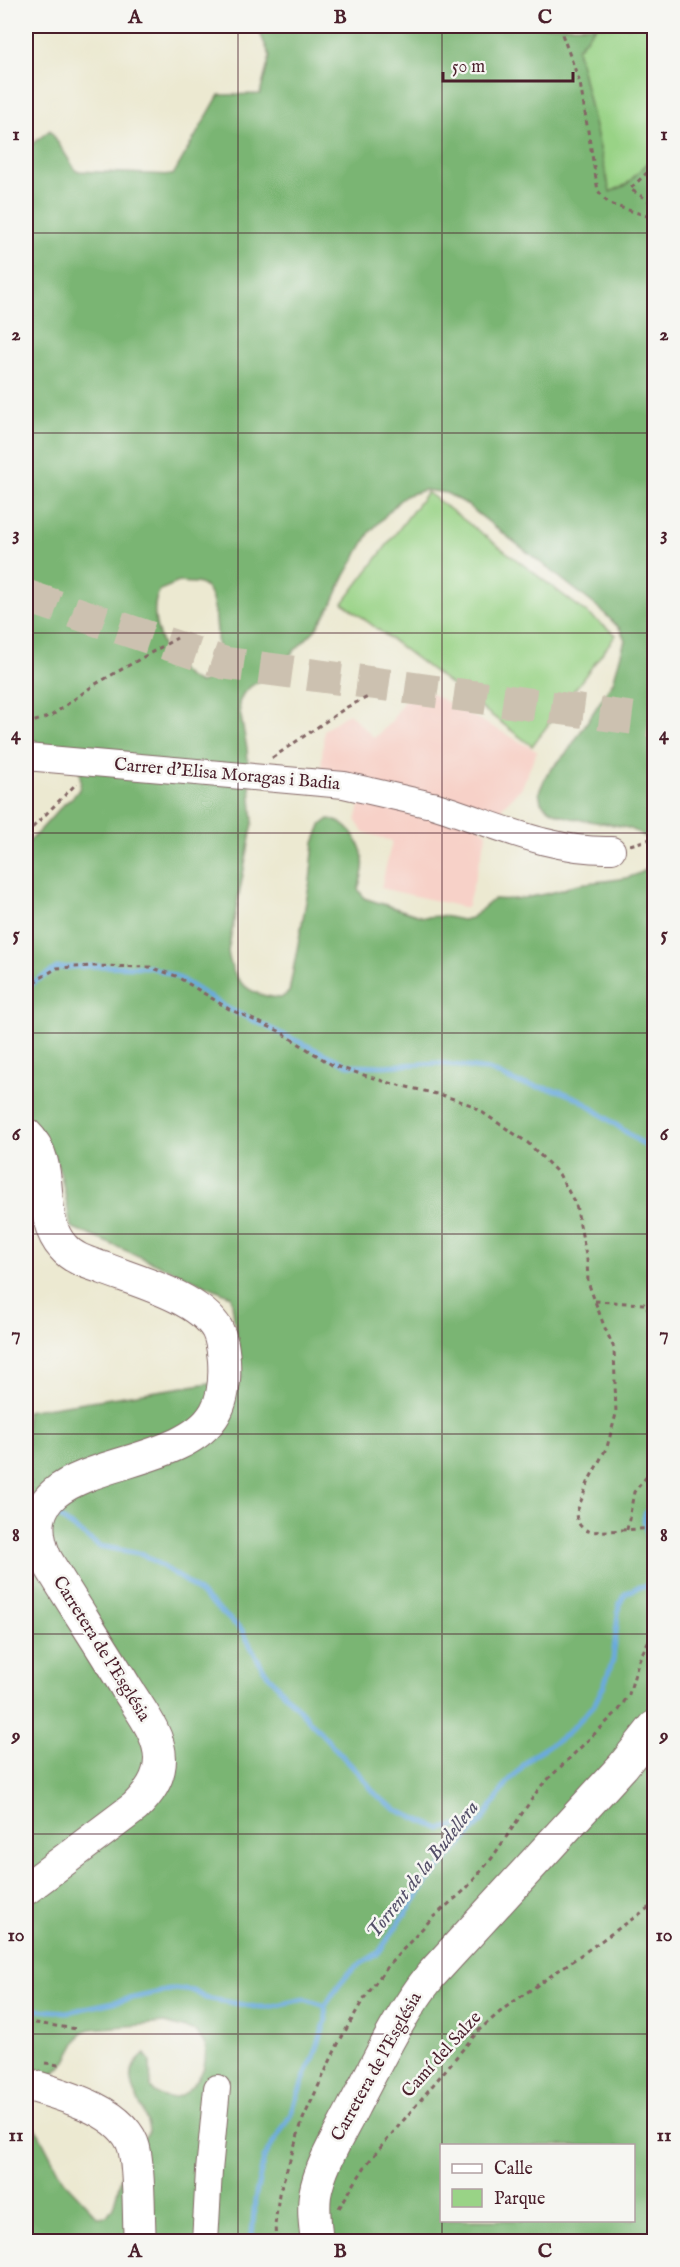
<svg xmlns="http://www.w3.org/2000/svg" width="680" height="2267" font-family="'IM FELL English',serif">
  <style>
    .built { fill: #f7d1c8 }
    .green { fill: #99d386; stroke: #727958; stroke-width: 1.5 }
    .forest { fill: #7ab573; stroke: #626a4f; stroke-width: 1.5; fill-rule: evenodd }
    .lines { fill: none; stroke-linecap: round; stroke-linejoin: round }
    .stream { stroke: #6aaadd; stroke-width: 5 }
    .highway-tunnel { stroke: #ccc1b0; stroke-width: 33; stroke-dasharray: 33 16; stroke-linecap: butt }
    .minor-casing { stroke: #836665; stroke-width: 28 }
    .major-casing { stroke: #836665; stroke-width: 34 }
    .path { stroke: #836665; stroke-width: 3; stroke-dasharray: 4.5 4.5; stroke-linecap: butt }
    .minor { stroke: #fff; stroke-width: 26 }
    .major { stroke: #fff; stroke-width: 32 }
    .grid { fill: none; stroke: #4a1f2b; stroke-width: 1.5; stroke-opacity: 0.55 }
    .labels { text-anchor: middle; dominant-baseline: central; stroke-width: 5; stroke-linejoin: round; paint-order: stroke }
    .street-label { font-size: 18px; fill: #4a1f2b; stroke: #f6f6f2 }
    .water-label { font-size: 20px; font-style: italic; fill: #555069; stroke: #f6f6f2 }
    .neatline { fill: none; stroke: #4a1f2b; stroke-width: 2 }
    .grid-label { font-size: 20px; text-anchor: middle; font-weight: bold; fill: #4a1f2b }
  </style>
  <rect width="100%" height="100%" fill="#f6f6f2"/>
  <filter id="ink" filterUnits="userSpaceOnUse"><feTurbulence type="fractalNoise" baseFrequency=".0167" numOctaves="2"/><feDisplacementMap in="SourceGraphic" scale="12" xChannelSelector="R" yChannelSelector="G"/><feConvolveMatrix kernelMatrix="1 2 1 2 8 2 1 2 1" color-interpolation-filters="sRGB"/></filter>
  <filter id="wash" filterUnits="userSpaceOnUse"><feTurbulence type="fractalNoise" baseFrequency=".008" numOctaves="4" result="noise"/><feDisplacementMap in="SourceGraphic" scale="24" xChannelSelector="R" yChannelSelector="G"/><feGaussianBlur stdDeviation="1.35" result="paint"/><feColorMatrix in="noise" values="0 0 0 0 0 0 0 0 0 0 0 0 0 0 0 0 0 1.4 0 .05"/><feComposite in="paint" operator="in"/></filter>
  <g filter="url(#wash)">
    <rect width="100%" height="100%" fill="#ece9d1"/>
    <polygon class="built" points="414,684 537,751 522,787 502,808 501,814 437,794 487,833 467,908 381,888 392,841 363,832 356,821 361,801 321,771 324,730 349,713 374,738 391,722"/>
    <g class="green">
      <polygon points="596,26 654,26 654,156 626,185 610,192 577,49"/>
      <polygon points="427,492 616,635 532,746 343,603"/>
    </g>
    <path class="forest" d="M257,26H596L577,49L610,192L626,185L654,156V847C632,811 569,833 541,802L539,792L547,774L568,751L613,682L625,640L620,629L600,609L463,502L446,493L425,490L407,495L399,501L370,532L343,579L331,606L315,630L274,671L250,687L243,694L239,703L240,712L247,748L253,823L228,951C232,982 249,996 281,998L289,992L310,881L314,843L321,825L329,819C350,822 366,848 363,870C362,877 360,883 358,889L364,898L423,917L443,916L462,920L471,918L494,899C515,901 537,896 558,891C565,889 572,885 580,884C606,879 634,883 654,863V2241H26V2122L34,2127L39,2134L63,2180L98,2217L107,2216L113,2207L124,2167L149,2131C146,2106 114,2074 145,2054L150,2062L151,2087C169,2111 193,2091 203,2070C206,2062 205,2053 206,2046L196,2032L165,2023L91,2029L82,2032L66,2061L51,2076L26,2080V1411L242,1378L231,1296L71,1227C63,1184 62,1150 26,1120V844C40,832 50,819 62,806C67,801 76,796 79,789C83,782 79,769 78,761L63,749L26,742V149L50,130L76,171L173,175L219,95L260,94L270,56ZM179,582C187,583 200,581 206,588C218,601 220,656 214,671C211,678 206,681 200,683C170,674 143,618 160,590ZM442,2146H634V2220H442Z"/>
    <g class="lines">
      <g class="stream">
        <polyline points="26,987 57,968 93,966 150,967 176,976 229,1009 348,1065 383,1066 438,1063 489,1070 518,1083 560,1091 581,1100 654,1152"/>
        <polyline points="26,1504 28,1505"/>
        <polyline points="654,1505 645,1514 644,1521 654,1558"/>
        <polyline points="53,1513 99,1546 143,1554 187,1582 242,1630 262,1667 279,1688 362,1777 378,1797 399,1811 440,1829 481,1822"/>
        <polyline points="26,2009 67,2012 175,1989 194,1991 205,1998 256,2007 268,2007 304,1999 325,2006"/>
        <path d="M255,2242L252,2235L255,2199L264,2158L290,2116L306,2073L314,2057L326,2020L325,2006C334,1993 342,1978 355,1968C362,1962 372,1958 379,1952L427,1882L481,1822L508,1782L532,1756L566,1735L594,1705L604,1685L613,1660L619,1605L625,1594L638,1587L654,1585"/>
      </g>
    </g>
  </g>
  <g filter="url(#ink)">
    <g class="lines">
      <polyline class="highway-tunnel" points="26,596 224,663 654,721"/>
      <defs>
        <g id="minor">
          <polyline points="26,757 344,785 427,804"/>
          <path d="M433,805C492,823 549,852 612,850"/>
          <polyline points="205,2242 209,2171 217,2088"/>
        </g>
        <g id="major">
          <path d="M26,1134C58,1164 35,1217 63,1247C73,1259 88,1263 103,1268C136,1281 198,1297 217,1329C222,1339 223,1349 224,1360C225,1377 224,1398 215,1413C177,1480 0,1452 46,1559C72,1603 101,1645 127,1689C140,1710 160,1734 160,1759C160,1779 148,1794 135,1807L26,1889"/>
          <path d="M26,2084C59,2094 124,2110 134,2148C140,2173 138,2215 140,2242"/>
          <path d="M317,2242C315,2226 313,2211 315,2195C320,2165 340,2134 354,2106C378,2061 399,2015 431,1975L623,1766L654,1727"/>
        </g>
      </defs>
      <use href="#minor" class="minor-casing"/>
      <use href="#major" class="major-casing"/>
      <g class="path">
        <polyline points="559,26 580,83 598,191 609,204 654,218"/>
        <polyline points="654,166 630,189 654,204"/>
        <polyline points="26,724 51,716 94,685 177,638"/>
        <polyline points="272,758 347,707 368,697"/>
        <polyline points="26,788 29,778"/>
        <polyline points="26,834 77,783"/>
        <polyline points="630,845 654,838"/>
        <path d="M26,987L57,968L93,966L150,967L176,976L229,1009L279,1031L332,1065L386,1082L445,1096L471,1105L528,1143L559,1174L576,1205L587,1260L588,1282L604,1326L614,1348L616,1414L612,1429L607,1447L589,1480L576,1514C577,1524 582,1530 592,1532L654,1528"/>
        <polyline points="595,1301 644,1304 654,1318"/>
        <polyline points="627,1530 634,1492 654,1468"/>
        <polyline points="26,2025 35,2023 77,2029"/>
        <polyline points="45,2063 59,2065"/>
        <polyline points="339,2208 366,2165 479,2030 506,2007 654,1904"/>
        <polyline points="276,2242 275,2225 279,2194 303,2119 338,2044 360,2005 386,1968 432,1918 465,1890 492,1858 540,1787 619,1710 629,1694 639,1660 654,1630"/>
      </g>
      <use href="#minor" class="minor"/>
      <use href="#major" class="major"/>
    </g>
  </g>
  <path class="grid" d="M238,26V2242M442,26V2146M26,233H654M26,433H654M26,633H654M26,833H654M26,1033H654M26,1234H654M26,1434H654M26,1634H654M26,1834H654M26,2034H654M442,2220V2242"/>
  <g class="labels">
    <g class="street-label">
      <text transform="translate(227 775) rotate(5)">Carrer d'Elisa Moragas i Badia</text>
      <text transform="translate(101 1649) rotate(58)">Carretera de l'Església</text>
      <text transform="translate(442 2055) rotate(-48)">Camí del Salze</text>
      <text transform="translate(377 2067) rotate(-61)">Carretera de l'Església</text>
    </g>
    <g class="water-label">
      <text transform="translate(423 1870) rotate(-52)">Torrent de la Budellera</text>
    </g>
  </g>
  <rect width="680" height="2267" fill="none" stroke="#f6f6f2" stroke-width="66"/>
  <rect x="440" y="2144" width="195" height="78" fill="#f6f6f2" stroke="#b1a0a2" stroke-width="1.5"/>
  <rect x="452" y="2164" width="30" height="9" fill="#ffffff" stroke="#b1a0a2" stroke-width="1.5"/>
  <text x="494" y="2174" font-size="18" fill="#4a1f2b">Calle</text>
  <rect x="452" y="2189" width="30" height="18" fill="#99d386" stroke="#b1a0a2" stroke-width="1.5"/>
  <text x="494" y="2204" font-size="18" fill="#4a1f2b">Parque</text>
  <path d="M443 72v9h130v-9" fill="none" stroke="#4a1f2b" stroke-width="3"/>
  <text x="452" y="72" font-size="18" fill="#4a1f2b" stroke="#f6f6f2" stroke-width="4.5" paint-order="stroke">50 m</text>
  <rect x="33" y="33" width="614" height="2201" class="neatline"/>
  <g class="grid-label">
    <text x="135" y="23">A</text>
    <text x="340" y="23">B</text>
    <text x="545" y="23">C</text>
    <text x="16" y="140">1</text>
    <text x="664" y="140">1</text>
    <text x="16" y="340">2</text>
    <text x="664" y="340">2</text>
    <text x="16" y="540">3</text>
    <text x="664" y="540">3</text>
    <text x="16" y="740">4</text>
    <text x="664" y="740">4</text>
    <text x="16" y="940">5</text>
    <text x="664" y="940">5</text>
    <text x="16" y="1140">6</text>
    <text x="664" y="1140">6</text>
    <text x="16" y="1340">7</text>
    <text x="664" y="1340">7</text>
    <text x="16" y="1541">8</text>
    <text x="664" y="1541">8</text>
    <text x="16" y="1741">9</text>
    <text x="664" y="1741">9</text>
    <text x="16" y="1941">10</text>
    <text x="664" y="1941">10</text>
    <text x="16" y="2141">11</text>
    <text x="664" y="2141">11</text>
    <text x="135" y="2257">A</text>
    <text x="340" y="2257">B</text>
    <text x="545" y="2257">C</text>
  </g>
</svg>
